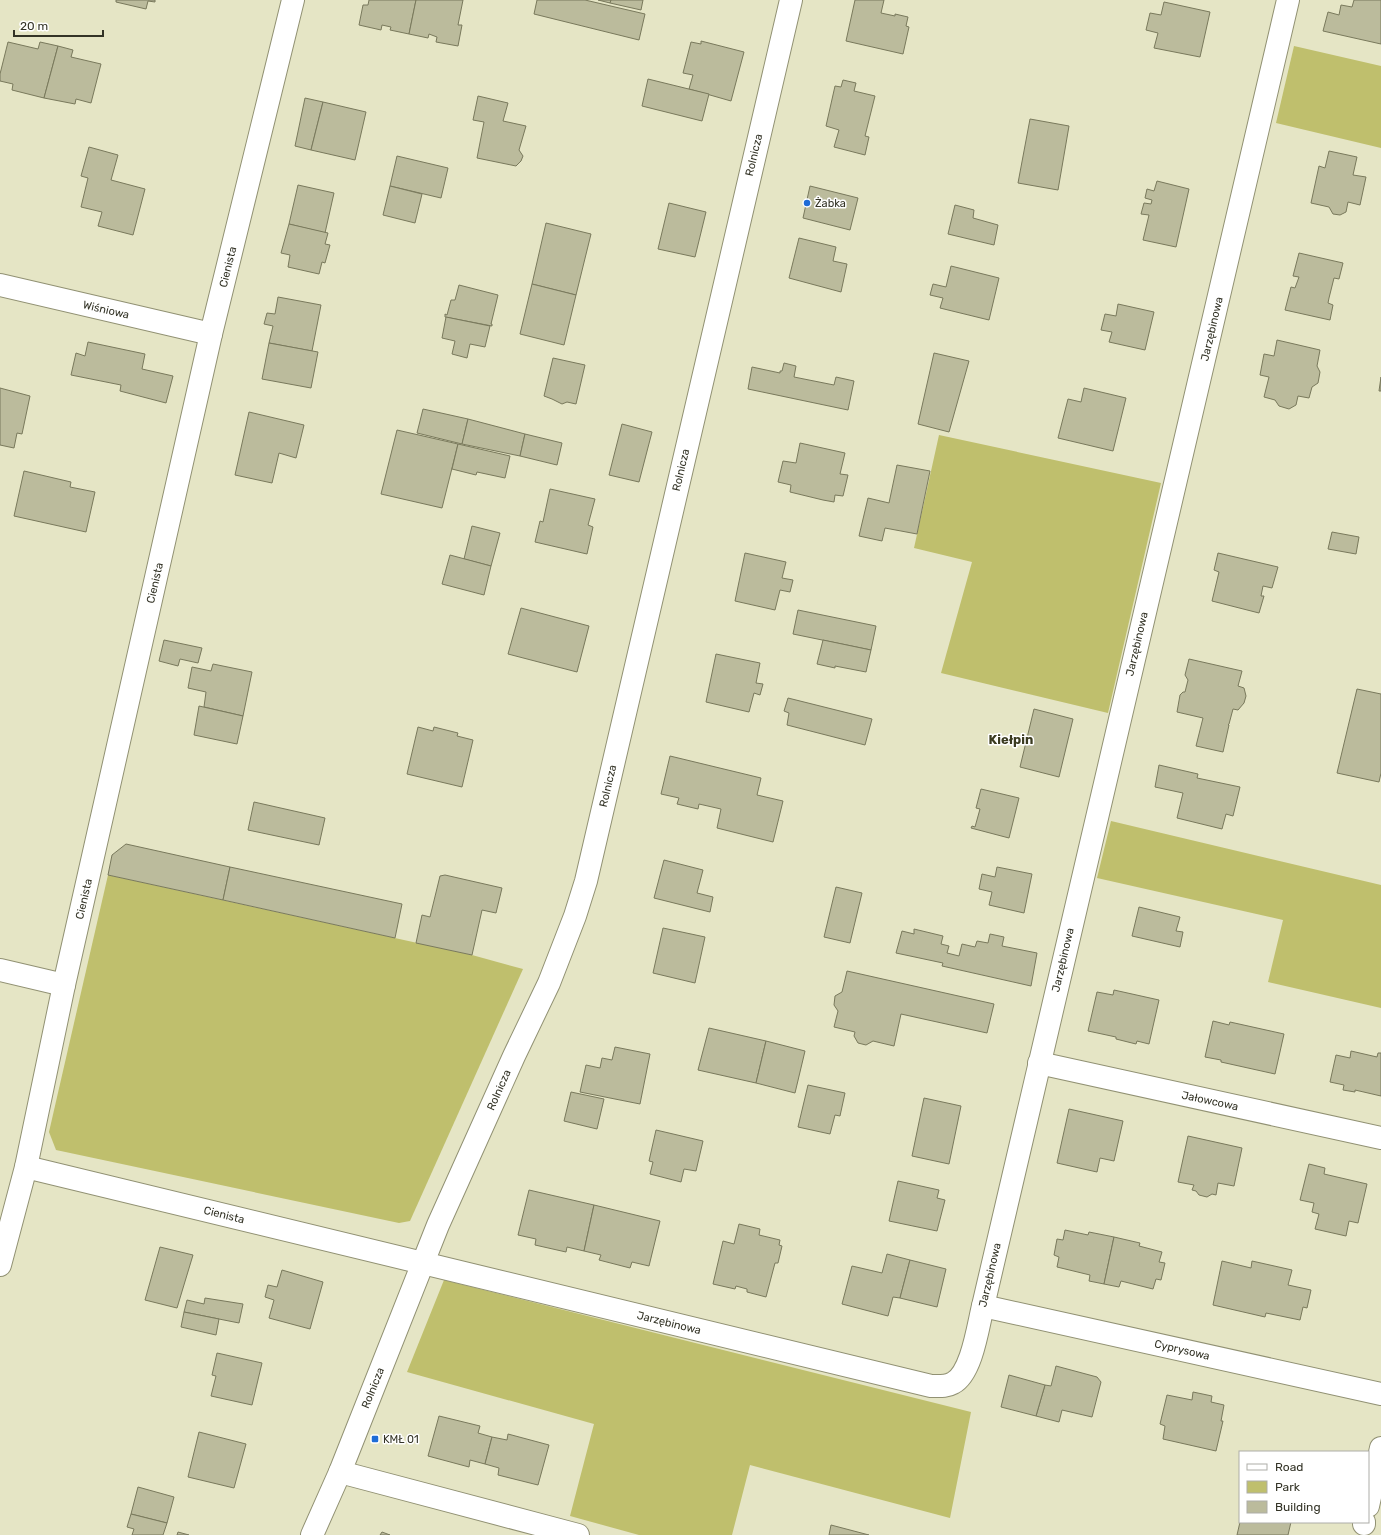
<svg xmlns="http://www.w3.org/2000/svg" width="1381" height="1535" font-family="Rubik,sans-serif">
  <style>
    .green { fill: #bfbf6d }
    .building { fill: #bbbb9c; stroke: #79795c }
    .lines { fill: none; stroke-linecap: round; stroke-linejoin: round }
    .minor-casing { stroke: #919173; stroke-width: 24 }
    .minor { stroke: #fff; stroke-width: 22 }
    .poi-dot { fill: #1e6cd7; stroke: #fff; stroke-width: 1.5 }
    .labels { text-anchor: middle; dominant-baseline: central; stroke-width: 3; stroke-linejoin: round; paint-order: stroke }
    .street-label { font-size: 11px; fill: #333326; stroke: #fff }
    .poi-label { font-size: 11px; fill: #333326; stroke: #fff; text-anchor: start }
    .quarter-label { font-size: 13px; font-weight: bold; fill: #3b3b20; stroke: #fff }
  </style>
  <rect width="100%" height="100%" fill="#e5e5c5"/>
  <g class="green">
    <polygon points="1294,46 1381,66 1381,148 1276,123"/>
    <polygon points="939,435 1161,483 1108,713 941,673 972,562 914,548"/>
    <polygon points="1111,821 1381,885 1381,1008 1268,982 1283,920 1097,878"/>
    <polygon points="108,875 472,955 523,969 410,1221 399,1223 56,1150 49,1132"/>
    <polygon points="444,1280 971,1412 950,1518 750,1465 732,1535 639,1535 570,1516 594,1424 407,1372"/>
  </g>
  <g class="building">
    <polygon points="116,0 155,0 155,2 148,1 146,9 116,2"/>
    <polygon points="369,0 416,0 409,34 390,30 391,27 382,25 381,30 359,25 363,5 368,5"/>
    <polygon points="416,0 463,0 458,25 462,25 458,46 436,42 437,37 429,34 428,38 409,34"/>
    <polygon points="537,0 585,0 645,14 639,40 534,14"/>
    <polygon points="598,0 611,0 610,3"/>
    <polygon points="611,0 643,0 641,10 610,3"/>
    <polygon points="855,0 884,0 881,13 895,16 895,14 908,17 906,26 909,27 903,54 846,41"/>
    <polygon points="1354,0 1381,0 1381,44 1323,31 1328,12 1339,15 1341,5 1352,7"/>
    <polygon points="1164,2 1210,12 1200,57 1154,48 1158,33 1146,30 1150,13 1161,15"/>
    <polygon points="701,41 744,52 731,101 689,89 693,75 683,73 691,42 701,44"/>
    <polygon points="8,42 38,49 40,42 58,46 44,98 12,90 13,84 0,81 0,74"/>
    <polygon points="58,46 73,50 71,57 101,64 91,103 76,99 75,104 44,98"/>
    <polygon points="648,79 709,94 702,121 642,106"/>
    <polygon points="843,80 856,83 854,91 875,96 865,136 869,137 865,155 834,147 839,130 826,126 835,86 841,87"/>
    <polygon points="478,96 508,103 503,121 526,126 519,150 523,156 521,161 516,166 477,158 484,122 473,120"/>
    <polygon points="305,98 323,102 311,150 295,146"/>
    <polygon points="323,102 366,112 355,160 311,150"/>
    <polygon points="1030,119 1069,126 1058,190 1018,183"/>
    <polygon points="89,147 118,155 111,180 145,189 133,235 98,226 102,212 81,207 88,178 81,176"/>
    <polygon points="1329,151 1357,157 1353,175 1366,177 1360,205 1348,202 1346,212 1340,215 1333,214 1329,207 1311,203 1319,166 1325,168"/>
    <polygon points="397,156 448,168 441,198 390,186"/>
    <polygon points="1157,181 1189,189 1176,247 1143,240 1149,215 1141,214 1144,203 1151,204 1152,200 1145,198 1147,189 1154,191"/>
    <polygon points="298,185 334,193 325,233 289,224"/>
    <polygon points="390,186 422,194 415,223 383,215"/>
    <polygon points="810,186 858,198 850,230 803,218"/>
    <polygon points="669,203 706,212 695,257 658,249"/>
    <polygon points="955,205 974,210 973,218 998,225 994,245 948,234"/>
    <polygon points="546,223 591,234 576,295 532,284"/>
    <polygon points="289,224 328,233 325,244 330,245 325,263 322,262 319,274 288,267 290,255 281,253"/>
    <polygon points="799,238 836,247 833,261 847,264 841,292 789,278"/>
    <polygon points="1299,253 1343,263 1339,279 1334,278 1329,298 1328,303 1333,305 1330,320 1285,310 1291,287 1295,288 1299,277 1293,276"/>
    <polygon points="951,266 999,278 989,320 940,308 943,298 930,295 933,284 946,287"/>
    <polygon points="532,284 576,295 564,345 520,334"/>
    <polygon points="459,285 498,295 491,324 492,324 492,326 445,317 445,314 447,315 451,300 455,300"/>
    <polygon points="278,297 321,305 312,351 269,343 273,326 264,324 267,313 275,314"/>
    <polygon points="1118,304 1154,312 1145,350 1109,342 1112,332 1101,330 1105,314 1116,316"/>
    <polygon points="446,317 490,326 485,347 470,344 467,358 452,354 455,341 442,338"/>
    <polygon points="1277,340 1320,350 1317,366 1320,372 1318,383 1312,387 1309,398 1298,396 1296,405 1289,409 1279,406 1275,400 1264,397 1269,377 1260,375 1264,354 1274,356"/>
    <polygon points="88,342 145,354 142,369 173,376 166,403 120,391 121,385 71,375 76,353 85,356"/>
    <polygon points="269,343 318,352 311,388 262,379"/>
    <polygon points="934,353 969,361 949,432 918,424"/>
    <polygon points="553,358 585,365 576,404 567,402 562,404 552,399 544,396"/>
    <polygon points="784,363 796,366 794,377 834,385 836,377 854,381 848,410 748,389 752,367 780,373 780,371 782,371"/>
    <polygon points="1381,377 1381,391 1379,391"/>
    <polygon points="0,388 30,396 22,434 17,433 14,448 0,445"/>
    <polygon points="1084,388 1126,398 1113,451 1058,438 1068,399 1081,402"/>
    <polygon points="423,409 468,419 462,444 417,433"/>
    <polygon points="249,412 304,425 296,458 279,453 272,483 235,475"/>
    <polygon points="468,419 525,434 520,456 462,444"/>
    <polygon points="622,424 652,432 639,482 609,475"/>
    <polygon points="397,430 458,444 442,508 381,494"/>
    <polygon points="525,434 562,443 557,465 520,456"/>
    <polygon points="800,443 845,453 840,474 848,475 843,496 835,495 834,502 823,500 790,492 791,485 778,482 783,461 796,463"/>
    <polygon points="458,444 510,456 505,478 477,472 476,475 452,469"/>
    <polygon points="897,465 930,471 917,534 885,528 882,541 859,536 868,498 889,503"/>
    <polygon points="24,471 71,482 70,487 95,492 86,532 14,516"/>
    <polygon points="550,489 595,499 588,525 593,527 587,554 535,542 540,521 543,522"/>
    <polygon points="472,526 500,533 491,566 464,559"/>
    <polygon points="1332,532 1359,537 1356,554 1328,549"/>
    <polygon points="745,553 786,562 782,578 793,580 790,592 780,590 775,610 735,601"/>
    <polygon points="1218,553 1278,567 1272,588 1263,586 1261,596 1264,596 1259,613 1212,601 1219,572 1214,570"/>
    <polygon points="450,555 491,566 484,595 442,584"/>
    <polygon points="521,608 589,626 577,672 508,654"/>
    <polygon points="798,610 876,626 871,650 793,634"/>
    <polygon points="164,640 202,648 198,663 180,659 178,666 159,661"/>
    <polygon points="823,640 871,650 866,672 835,666 835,668 817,664"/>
    <polygon points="716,654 760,663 756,683 763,684 760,695 754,693 749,712 706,702"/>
    <polygon points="1189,659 1242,671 1238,686 1244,688 1246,696 1244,703 1238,710 1233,709 1229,724 1228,725 1229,725 1223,752 1196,746 1203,718 1177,712 1180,695 1183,692 1185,692 1188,680 1185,675"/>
    <polygon points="213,664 252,672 243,716 204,707 206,692 188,688 192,667 211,671"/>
    <polygon points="1357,689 1381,694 1381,773 1379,782 1337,773"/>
    <polygon points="788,698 872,719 865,745 787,725 789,713 784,711"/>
    <polygon points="199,706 243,716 237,744 194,735"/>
    <polygon points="1034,709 1073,719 1059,777 1020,767"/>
    <polygon points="418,727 433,731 434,727 458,733 457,736 473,740 462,787 407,774"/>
    <polygon points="670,756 761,778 757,795 783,801 773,842 717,828 721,809 699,804 698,809 677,804 679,798 661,794"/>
    <polygon points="1159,765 1198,774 1197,778 1240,787 1233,816 1226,814 1222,829 1177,818 1183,793 1155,787"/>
    <polygon points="981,789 1019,798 1009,838 971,828 972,826 975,827 980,809 976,808"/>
    <polygon points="254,802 325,818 319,845 248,830"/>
    <polygon points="126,844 230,867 223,900 108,875 112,855"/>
    <polygon points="664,860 703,870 697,893 713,897 710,912 654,898"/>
    <polygon points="230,867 402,904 395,938 223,900"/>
    <polygon points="997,867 1032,874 1024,913 989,905 992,892 979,889 982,874 995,877"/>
    <polygon points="445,875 502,888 496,913 482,910 472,955 416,943 422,915 430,917 440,876"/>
    <polygon points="836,887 862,893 850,943 824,937"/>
    <polygon points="1139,907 1180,917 1176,931 1183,932 1180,947 1132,936"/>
    <polygon points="663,928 705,937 695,983 653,973"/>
    <polygon points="914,929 943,936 941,944 949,946 947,953 959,956 962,944 975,947 977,941 988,943 990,934 1004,937 1002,946 1037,953 1031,986 942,966 943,963 896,953 902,931 914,934"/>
    <polygon points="847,971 994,1004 987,1033 901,1014 894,1046 873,1041 866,1045 858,1043 854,1036 855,1032 834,1027 838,1011 834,1005 835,996 842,992"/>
    <polygon points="1114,990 1159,1000 1149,1044 1137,1041 1136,1044 1116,1039 1116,1037 1088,1031 1097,992 1113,995"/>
    <polygon points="1213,1021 1229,1025 1230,1022 1284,1034 1275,1074 1221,1062 1221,1060 1205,1057"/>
    <polygon points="709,1028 766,1041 756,1083 698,1070"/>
    <polygon points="766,1041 805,1051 795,1093 756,1083"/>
    <polygon points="615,1047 650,1054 640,1104 580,1092 586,1065 600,1068 602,1058 612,1060"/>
    <polygon points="1351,1051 1377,1057 1378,1053 1381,1053 1381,1096 1355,1090 1355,1092 1343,1090 1344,1085 1330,1082 1336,1055 1350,1058"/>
    <polygon points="808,1085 845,1093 840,1116 835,1115 830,1134 798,1127"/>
    <polygon points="571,1092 604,1099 597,1129 564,1121"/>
    <polygon points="924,1098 961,1106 949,1164 912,1156"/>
    <polygon points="1069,1109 1123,1121 1114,1161 1100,1158 1097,1172 1057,1163"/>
    <polygon points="656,1130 703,1141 696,1171 684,1169 681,1182 650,1174 653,1162 649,1161"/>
    <polygon points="1188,1136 1242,1148 1234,1186 1218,1183 1216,1195 1212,1194 1207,1197 1199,1195 1196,1191 1192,1190 1194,1185 1178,1182"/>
    <polygon points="1309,1164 1325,1168 1324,1174 1367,1184 1358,1223 1349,1221 1346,1236 1315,1229 1319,1214 1312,1212 1314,1203 1300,1200"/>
    <polygon points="898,1181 939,1190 937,1198 945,1200 937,1231 889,1221"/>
    <polygon points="529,1190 594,1205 584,1251 567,1247 566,1252 535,1245 536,1239 518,1235"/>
    <polygon points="594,1205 660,1221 649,1266 632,1262 630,1268 599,1260 601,1255 584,1251"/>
    <polygon points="739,1224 760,1229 759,1235 780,1240 779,1245 782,1246 778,1263 775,1263 766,1297 747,1292 747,1289 736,1286 735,1289 713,1284 723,1241 734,1244"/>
    <polygon points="1065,1230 1088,1235 1089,1232 1114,1237 1104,1284 1089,1281 1090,1275 1057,1267 1059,1257 1054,1255 1057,1239 1063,1240"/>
    <polygon points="1114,1237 1140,1243 1139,1246 1162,1252 1159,1262 1165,1263 1161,1280 1156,1279 1153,1289 1121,1281 1119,1287 1104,1284"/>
    <polygon points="160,1247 193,1255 177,1308 145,1300"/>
    <polygon points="887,1254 910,1260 900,1298 893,1297 888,1316 842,1304 852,1266 882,1273"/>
    <polygon points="910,1260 946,1269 937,1307 900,1298"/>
    <polygon points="1222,1261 1251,1268 1252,1261 1292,1270 1288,1285 1311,1290 1307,1308 1303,1307 1300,1320 1266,1313 1265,1317 1213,1305"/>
    <polygon points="282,1270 323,1282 310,1329 269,1318 274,1300 265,1297 268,1285 277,1287"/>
    <polygon points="205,1298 243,1304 239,1323 184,1312 187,1300 204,1304"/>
    <polygon points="184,1312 219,1319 216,1335 181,1327"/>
    <polygon points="217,1353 262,1363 252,1405 211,1396 216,1376 212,1375"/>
    <polygon points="1056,1366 1097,1377 1101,1382 1092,1417 1062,1410 1059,1422 1036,1416 1045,1385 1051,1386"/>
    <polygon points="1009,1375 1045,1385 1036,1416 1001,1407"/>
    <polygon points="1193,1392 1212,1396 1211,1402 1224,1405 1221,1421 1223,1421 1216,1451 1163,1439 1165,1426 1160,1424 1167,1395 1192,1400"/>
    <polygon points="439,1416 480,1426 478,1433 492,1437 485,1464 470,1460 469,1467 428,1456"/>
    <polygon points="199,1432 246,1444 234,1488 188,1477"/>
    <polygon points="508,1434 549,1445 538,1485 498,1475 499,1468 485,1464 492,1437 507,1440"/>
    <polygon points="138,1487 174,1497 167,1523 131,1514"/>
    <polygon points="131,1514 167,1523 163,1535 132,1535 134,1529 127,1527"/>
    <polygon points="1240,1522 1291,1522 1288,1535 1237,1535"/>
    <polygon points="831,1525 869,1535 829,1535"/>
    <polygon points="178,1532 189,1535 177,1535"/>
    <polygon points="382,1532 390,1535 380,1535"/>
  </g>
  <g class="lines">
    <defs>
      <g id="minor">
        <polyline points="0,285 211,334"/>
        <polyline points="0,970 64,985"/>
        <polyline points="1039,1063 1381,1138"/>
        <path d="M26,1167L931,1386C939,1386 946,1387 953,1383C972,1373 978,1326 983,1306L1288,0"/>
        <polyline points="0,1265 26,1167 64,985 211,334 293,0"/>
        <polyline points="983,1306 1381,1394"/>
        <polyline points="340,1472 578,1535"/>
        <polyline points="1368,1506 1381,1448"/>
        <polyline points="1364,1524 1364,1522"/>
        <polyline points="312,1535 340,1472 438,1225 514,1056 549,983 575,916 586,881 791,0"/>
      </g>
    </defs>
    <use href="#minor" class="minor-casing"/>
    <use href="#minor" class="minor"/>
  </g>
  <g class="poi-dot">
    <circle cx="807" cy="203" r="4"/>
    <rect x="371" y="1435" width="8" height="8" rx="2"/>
  </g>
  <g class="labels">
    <g class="street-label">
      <text transform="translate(754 155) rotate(-77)">Rolnicza</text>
      <text transform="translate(228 267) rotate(-76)">Cienista</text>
      <text transform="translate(106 310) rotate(13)">Wiśniowa</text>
      <text transform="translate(1212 329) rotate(-77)">Jarzębinowa</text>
      <text transform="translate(681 470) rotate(-77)">Rolnicza</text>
      <text transform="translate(155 583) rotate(-77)">Cienista</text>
      <text transform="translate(1137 644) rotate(-77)">Jarzębinowa</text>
      <text transform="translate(608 786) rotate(-77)">Rolnicza</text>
      <text transform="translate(84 899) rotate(-77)">Cienista</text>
      <text transform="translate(1063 960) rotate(-77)">Jarzębinowa</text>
      <text transform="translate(499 1090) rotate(-66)">Rolnicza</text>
      <text transform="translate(1210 1101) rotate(12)">Jałowcowa</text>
      <text transform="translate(224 1215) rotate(14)">Cienista</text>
      <text transform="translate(990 1275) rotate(-77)">Jarzębinowa</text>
      <text transform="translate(669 1323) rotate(14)">Jarzębinowa</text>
      <text transform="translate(1182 1350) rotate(13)">Cyprysowa</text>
      <text transform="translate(373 1388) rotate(-68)">Rolnicza</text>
    </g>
    <g class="poi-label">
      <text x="815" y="203">Żabka</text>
      <text x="383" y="1439">KMŁ 01</text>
    </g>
    <g class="quarter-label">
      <text x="1011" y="739">Kiełpin</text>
    </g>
  </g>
  <rect x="1239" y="1451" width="130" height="72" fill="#ffffff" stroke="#adada8"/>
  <rect x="1247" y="1464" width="20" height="6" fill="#ffffff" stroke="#adada8"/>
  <text x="1275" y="1471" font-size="12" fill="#333326">Road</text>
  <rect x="1247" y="1481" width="20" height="12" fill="#bfbf6d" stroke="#adada8"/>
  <text x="1275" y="1491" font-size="12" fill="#333326">Park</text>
  <rect x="1247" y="1501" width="20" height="12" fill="#bbbb9c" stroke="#adada8"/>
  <text x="1275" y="1511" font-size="12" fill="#333326">Building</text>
  <path d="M14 30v6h89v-6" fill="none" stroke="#333326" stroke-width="2"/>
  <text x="20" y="30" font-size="12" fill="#333326" stroke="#ffffff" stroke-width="3" paint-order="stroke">20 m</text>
</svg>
